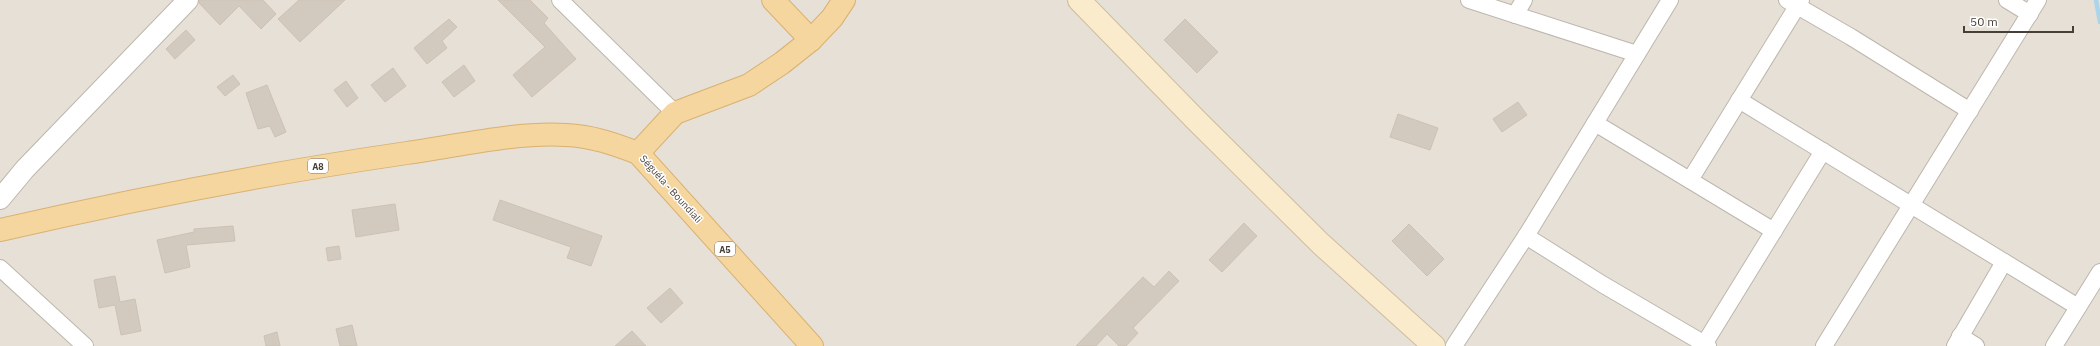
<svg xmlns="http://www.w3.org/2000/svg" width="2100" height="346" font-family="'IBM Plex Sans',sans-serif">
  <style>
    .residential { fill: #e6e0d7 }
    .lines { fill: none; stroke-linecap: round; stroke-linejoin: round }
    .stream { stroke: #abd5ea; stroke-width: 4.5 }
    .building { fill: #d3cabf; stroke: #cdc1b3 }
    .minor-casing { stroke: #bdb6ac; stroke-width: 18 }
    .tertiary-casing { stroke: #bdb6ac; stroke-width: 22 }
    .secondary-casing { stroke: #cebd9c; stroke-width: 24 }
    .primary-casing { stroke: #d9b171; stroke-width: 24 }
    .minor { stroke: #fff; stroke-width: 16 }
    .tertiary { stroke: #fff; stroke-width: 20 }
    .secondary { stroke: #faebcc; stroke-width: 22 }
    .primary { stroke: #f5d69f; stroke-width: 22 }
    .labels { text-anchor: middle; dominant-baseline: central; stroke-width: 3; stroke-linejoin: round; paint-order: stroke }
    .shield { fill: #fff; stroke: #7e7974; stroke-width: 1 }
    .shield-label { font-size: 9px; font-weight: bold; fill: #463f38 }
    .street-label { font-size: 10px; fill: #463f38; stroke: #fff }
  </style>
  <rect width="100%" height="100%" fill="#f3efe9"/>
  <rect class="residential" x="0" y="0" width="2100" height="346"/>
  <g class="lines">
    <polyline class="stream" points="2096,0 2100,22"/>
  </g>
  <g class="building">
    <polygon points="199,0 263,0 276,14 261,29 239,6 220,25 199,3"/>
    <polygon points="299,0 345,0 300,42 278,19"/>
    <polygon points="498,0 530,0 548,18 544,23 576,59 532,97 513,75 545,47"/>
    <polygon points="449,19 457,27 442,41 447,48 427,64 414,48"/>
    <polygon points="1185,19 1218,52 1197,73 1164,40"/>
    <polygon points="186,30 195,40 175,59 166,49"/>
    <polygon points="464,65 475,81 454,97 442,82"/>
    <polygon points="393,68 406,86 385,102 371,85"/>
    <polygon points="233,75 240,84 225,96 217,87"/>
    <polygon points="346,81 358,98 347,107 334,90"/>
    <polygon points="267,85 286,132 275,137 270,126 258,129 246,93"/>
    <polygon points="1518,102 1527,115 1502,132 1493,119"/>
    <polygon points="1398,114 1438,128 1430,150 1390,137"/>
    <polygon points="500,200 602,236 591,266 567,258 571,247 493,220"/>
    <polygon points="395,204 399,230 356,237 352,210"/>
    <polygon points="1244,223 1257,236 1222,272 1209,260"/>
    <polygon points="1409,224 1444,259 1427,276 1392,241"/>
    <polygon points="233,226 235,241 186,245 190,267 165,273 157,240 194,232 194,229"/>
    <polygon points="339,246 341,259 328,261 326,248"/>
    <polygon points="1169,271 1179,281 1133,328 1138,333 1126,346 1119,346 1107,334 1096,346 1076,346 1143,277 1154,287"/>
    <polygon points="115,276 120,302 135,299 141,331 121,335 115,305 99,308 94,280"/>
    <polygon points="670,288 683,303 661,323 647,308"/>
    <polygon points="352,325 357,346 340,346 336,329"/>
    <polygon points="632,331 646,346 615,346"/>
    <polygon points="277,332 280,346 266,346 264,336"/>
  </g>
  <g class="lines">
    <defs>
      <g id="minor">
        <polyline points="560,0 675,113"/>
        <polyline points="1469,0 1637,54"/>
        <polyline points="1787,0 1851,37 1970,111"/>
        <polyline points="2007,0 2030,14"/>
        <polyline points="1515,15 1524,0"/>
        <polyline points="1739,100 2078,307"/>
        <polyline points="1595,123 1774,231"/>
        <polyline points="1690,180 1801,0"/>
        <polyline points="1526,236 1602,284 1708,346"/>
        <polyline points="0,268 85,346"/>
        <polyline points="1960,336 1976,346"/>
        <polyline points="1454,346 1526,236 1670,0"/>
        <polyline points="1703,346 1823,151"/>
        <polyline points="1824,346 2038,0"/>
        <polyline points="1955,346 2004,262"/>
        <polyline points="2054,346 2100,272"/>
      </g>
      <polyline id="tertiary" points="0,199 25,169 188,0"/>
      <polyline id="secondary" points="1079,0 1197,121 1321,244 1434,346"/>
      <g id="primary">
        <polyline points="773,0 811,40"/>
        <polyline points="638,153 675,113 749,85 782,63 811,40 832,18 844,0"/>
        <path d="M0,230C135,199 270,173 407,153C458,146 514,132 566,135C592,136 614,144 638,153L812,346"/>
      </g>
    </defs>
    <use href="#minor" class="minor-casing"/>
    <use href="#tertiary" class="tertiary-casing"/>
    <use href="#secondary" class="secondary-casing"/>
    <use href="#primary" class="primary-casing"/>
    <use href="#minor" class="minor"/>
    <use href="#tertiary" class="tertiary"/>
    <use href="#secondary" class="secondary"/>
    <use href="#primary" class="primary"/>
  </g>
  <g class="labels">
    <g class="shield">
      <rect x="308" y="159" width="20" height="14" rx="3"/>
      <rect x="715" y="242" width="20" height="14" rx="3"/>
    </g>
    <g class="shield-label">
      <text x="318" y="166">A8</text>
      <text x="725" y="249">A5</text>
    </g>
    <g class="street-label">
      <text transform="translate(671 189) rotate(48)">Séguéla - Boundiali</text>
    </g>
  </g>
  <path d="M1964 26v6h109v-6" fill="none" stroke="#463f38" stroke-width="2"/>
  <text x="1970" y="26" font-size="12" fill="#463f38" stroke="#ffffff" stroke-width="3" paint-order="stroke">50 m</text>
</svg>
